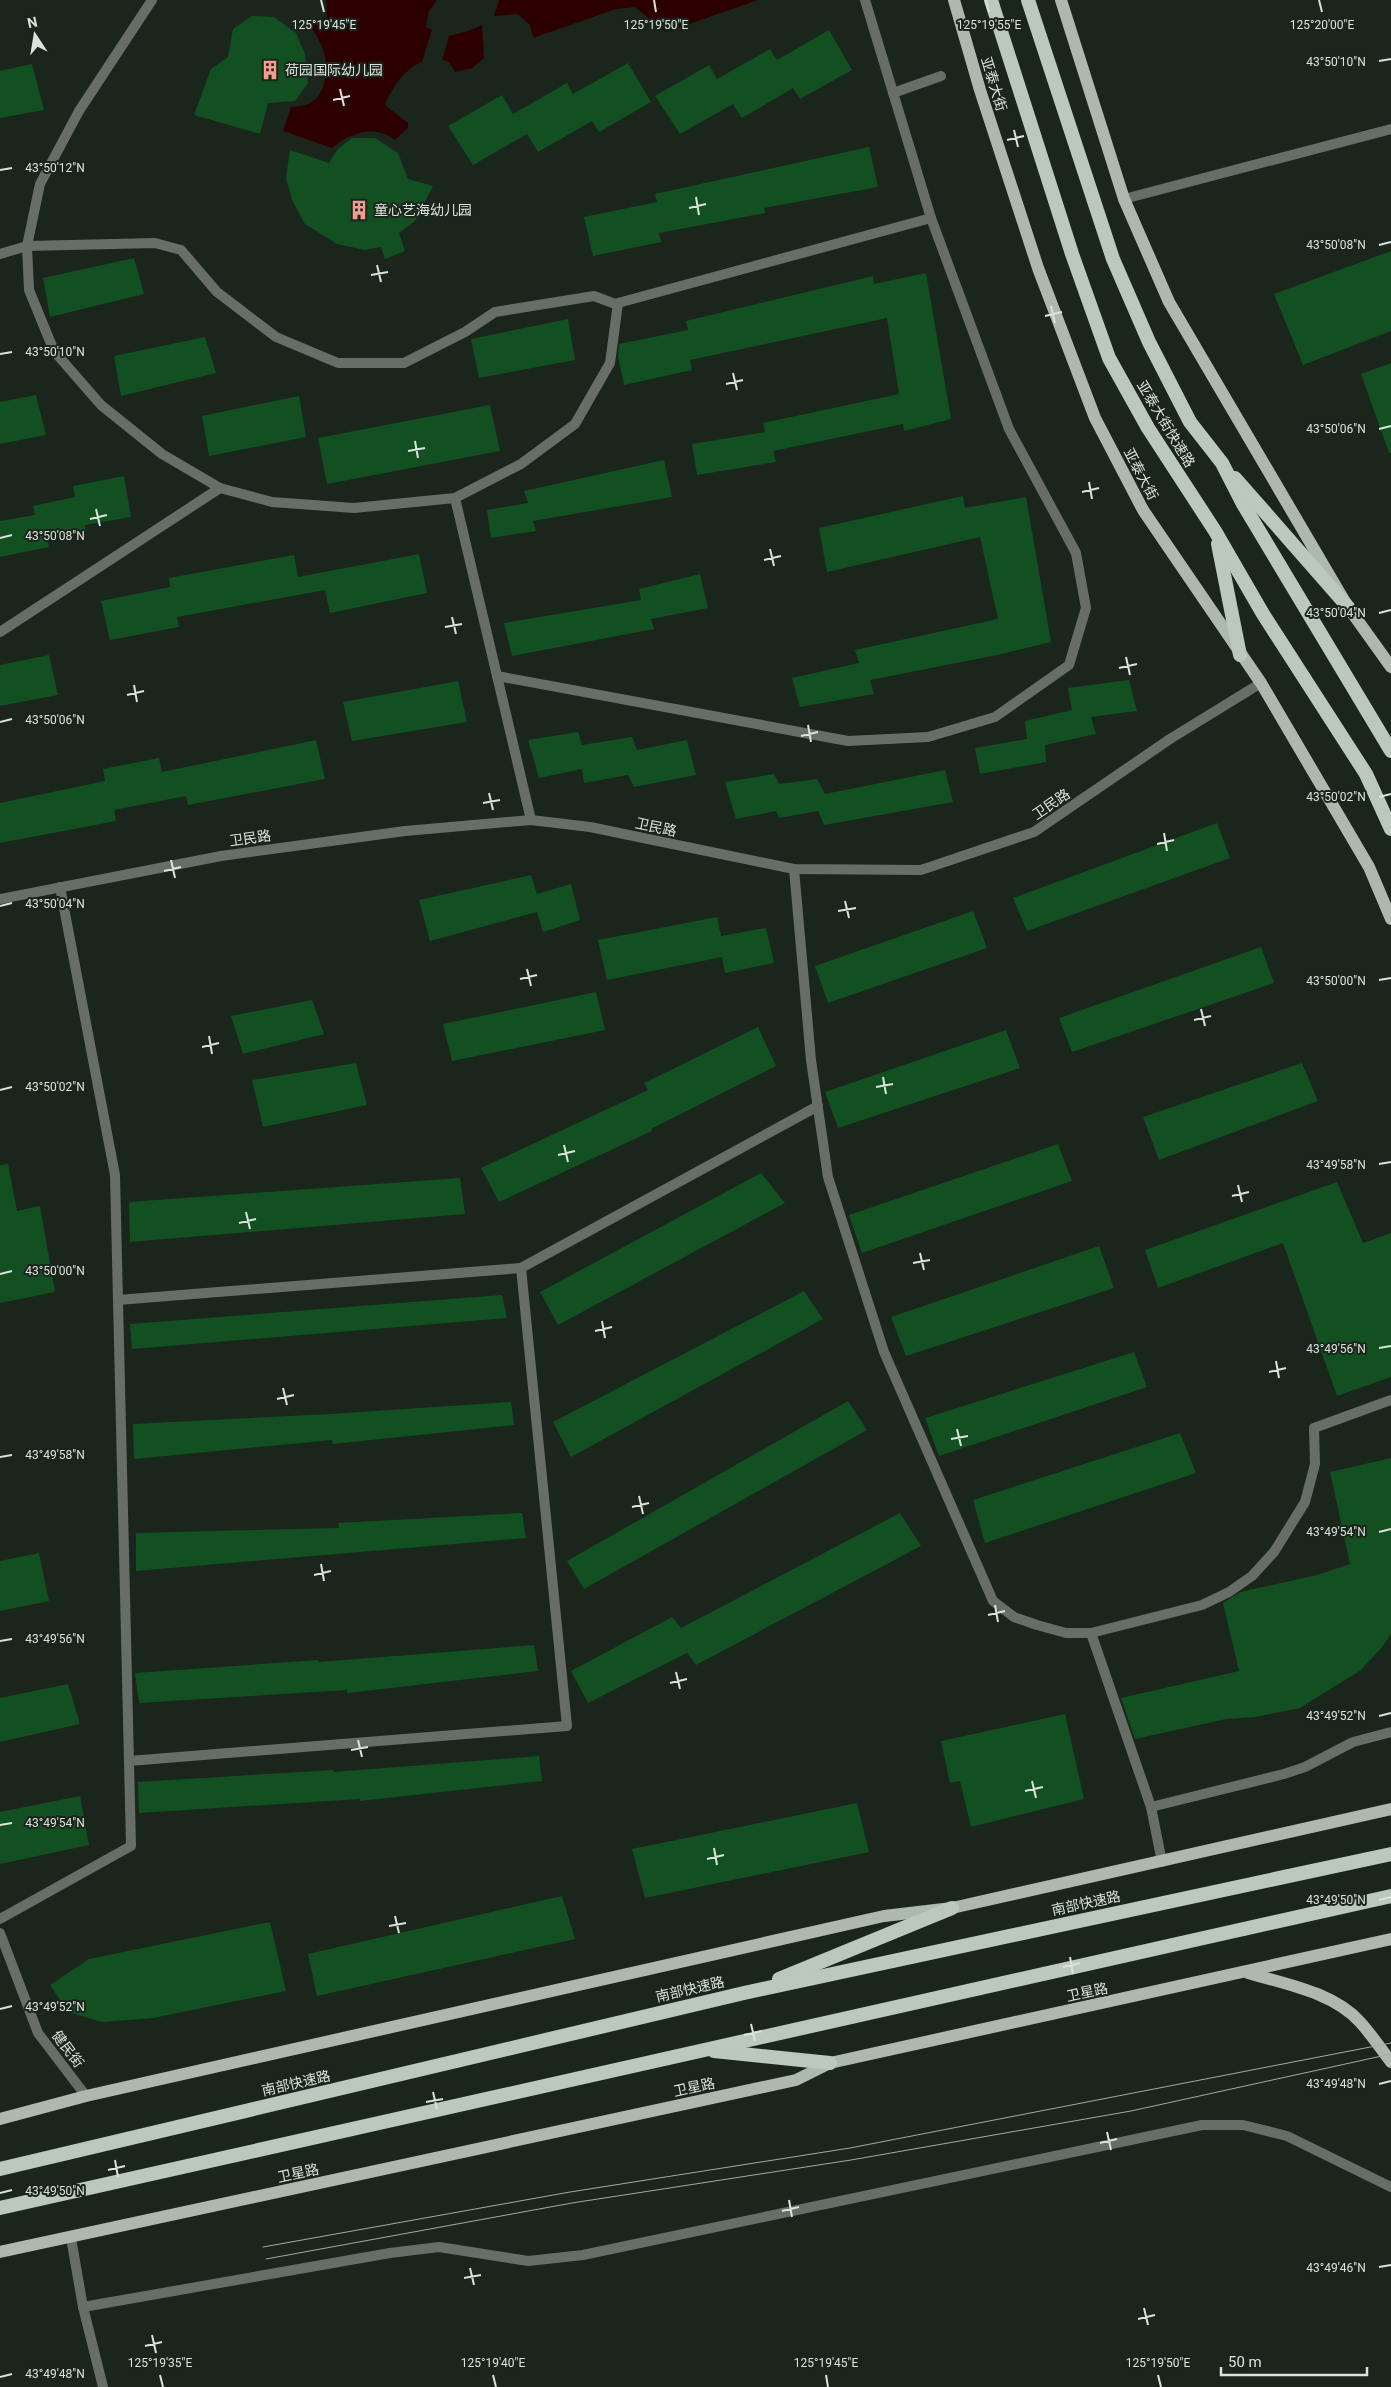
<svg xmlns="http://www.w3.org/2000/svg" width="1391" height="2387" font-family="Roboto,'Noto Sans SC',sans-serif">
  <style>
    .water { fill: #2c0000 }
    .building { fill: #125022 }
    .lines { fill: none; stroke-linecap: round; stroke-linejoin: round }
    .service { stroke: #676d67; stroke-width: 10 }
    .minor { stroke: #676d67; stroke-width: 10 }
    .tertiary { stroke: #676d67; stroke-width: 10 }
    .primary { stroke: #adb9ae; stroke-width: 12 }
    .trunk { stroke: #bbc8bc; stroke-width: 14 }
    .tram { stroke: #a3aba4; stroke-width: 1 }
    .ticks { fill: none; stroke: #dbe2dc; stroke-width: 2 }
    .labels { text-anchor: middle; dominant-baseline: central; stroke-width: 4; stroke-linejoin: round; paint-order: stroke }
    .poi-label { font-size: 14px; fill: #dbe2dc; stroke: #1a251b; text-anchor: start }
    .street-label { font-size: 14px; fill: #dbe2dc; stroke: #1a251b }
    .ticks-label { font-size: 12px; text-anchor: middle; fill: #dbe2dc; stroke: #1a251b; stroke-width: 4; stroke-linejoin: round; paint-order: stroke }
  </style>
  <rect width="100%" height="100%" fill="#1a251b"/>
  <g class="water">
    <path d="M326,0H437L429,11L426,27L432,30L422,62C405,68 391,89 385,105L408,123V128L395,140C374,124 350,133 332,148L283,131L291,107C297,106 305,106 310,103C317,100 322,91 324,84C331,61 322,41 307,22L327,17Z"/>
    <polygon points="499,0 758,0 666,32 635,7 616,9 533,38 530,25 518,14 494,16"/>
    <polygon points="482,25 484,58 472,68 455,72 449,62 442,60 449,36 468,31"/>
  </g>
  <g class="building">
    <polygon points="252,16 274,17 296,33 305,54 308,83 295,101 268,103 260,134 194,115 211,69 228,57 233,29"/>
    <polygon points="829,30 852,70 800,99 793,88 742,118 733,104 680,134 655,96 709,65 717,79 770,49 777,60"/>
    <polygon points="628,63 651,102 599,132 592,121 538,152 527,134 473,165 448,126 502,95 513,114 567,83 573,94"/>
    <polygon points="32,64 44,110 0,118 0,71"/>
    <polygon points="352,138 375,138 398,153 408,179 433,186 415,221 399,233 405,251 385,259 381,247 365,250 337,244 305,224 292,200 286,178 290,150 329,163 338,149"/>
    <polygon points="869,147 878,187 764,208 765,213 659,233 661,242 593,256 584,217 657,202 655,194"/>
    <polygon points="1391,251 1391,331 1303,365 1274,294"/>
    <polygon points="134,258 144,294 50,317 43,278"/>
    <polygon points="926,273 951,419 904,431 903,424 773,451 776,462 697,475 692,444 765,432 763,423 899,394 887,318 690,360 692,370 624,385 618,356 619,344 688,330 686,321 873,276 874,284"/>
    <polygon points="568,319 575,360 479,378 471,339"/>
    <polygon points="205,337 216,373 121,396 114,356"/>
    <polygon points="1391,363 1391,453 1389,453 1361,374"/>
    <polygon points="36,395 46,435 0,444 0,402"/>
    <polygon points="299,396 306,437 209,456 202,416"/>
    <polygon points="490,405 500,451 327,484 318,438"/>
    <polygon points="664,460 672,497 533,521 536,531 491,538 487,510 528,503 524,491"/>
    <polygon points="124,476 131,517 85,525 86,532 47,539 49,547 0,557 0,521 35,515 33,506 75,497 73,486"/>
    <polygon points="963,496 965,508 1026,497 1051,642 997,655 870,680 874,694 800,707 792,678 859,663 855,650 998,619 980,537 827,572 819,528"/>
    <polygon points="419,554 427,593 330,613 325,590 177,617 179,627 110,640 101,601 170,587 169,578 294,555 298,577"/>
    <polygon points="700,574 708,608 651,619 654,629 512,656 504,623 641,600 639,589"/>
    <polygon points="49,655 58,695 0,706 0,665"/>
    <polygon points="1129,680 1137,711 1091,717 1096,734 1045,745 1046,762 980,774 975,748 1027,739 1025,721 1072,710 1068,688"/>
    <polygon points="458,681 467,722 352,741 343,702"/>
    <polygon points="578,732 582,745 632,737 637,750 687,740 696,775 634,787 628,775 584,783 582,769 539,778 528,740"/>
    <polygon points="316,740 325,779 188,805 186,796 114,810 116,821 0,843 0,803 105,781 103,769 159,758 162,772"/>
    <polygon points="945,770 953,802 824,825 818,811 779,818 776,811 736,819 725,782 774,774 779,784 817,779 825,794"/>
    <polygon points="1217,823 1230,858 1027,931 1013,898"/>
    <polygon points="531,875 537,894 571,884 580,920 543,932 537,912 430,941 419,900"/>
    <polygon points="973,911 987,948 828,1003 815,966"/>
    <polygon points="717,917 721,936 766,928 774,963 725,973 722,957 607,980 598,940"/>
    <polygon points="1261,947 1274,983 1072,1052 1059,1018"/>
    <polygon points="596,992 605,1030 452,1061 443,1024"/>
    <polygon points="312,1000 324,1034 243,1054 231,1016"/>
    <polygon points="758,1027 776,1066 651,1129 652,1131 499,1202 481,1168 648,1090 644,1083"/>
    <polygon points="1006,1030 1020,1068 838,1128 825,1092"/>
    <polygon points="356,1063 367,1105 263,1127 252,1080"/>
    <polygon points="1302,1063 1318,1101 1159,1160 1143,1117"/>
    <polygon points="1058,1144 1072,1181 862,1253 849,1215"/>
    <polygon points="8,1164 17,1211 40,1206 55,1292 0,1303 0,1165"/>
    <polygon points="761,1173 785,1203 558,1325 540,1292"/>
    <polygon points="460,1178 465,1214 130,1242 129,1202"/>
    <polygon points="1337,1182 1363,1243 1391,1233 1391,1377 1337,1396 1283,1243 1158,1288 1145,1250"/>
    <polygon points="1099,1246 1114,1288 906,1356 891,1317"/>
    <polygon points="804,1291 823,1319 571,1457 553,1422"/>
    <polygon points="502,1295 507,1318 132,1349 130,1324"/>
    <polygon points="1134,1352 1147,1387 939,1456 925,1418"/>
    <polygon points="848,1401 867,1430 584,1589 567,1561"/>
    <polygon points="511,1402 514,1425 333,1444 332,1440 134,1459 133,1424 330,1414"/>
    <polygon points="1180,1433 1196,1473 985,1543 973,1500"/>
    <polygon points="1391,1458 1391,1634 1382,1647 1361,1670 1300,1708 1255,1717 1226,1719 1135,1739 1121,1698 1239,1671 1223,1603 1240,1592 1317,1575 1350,1564 1330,1472"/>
    <polygon points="522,1513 526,1538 136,1571 136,1533 339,1528 338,1523"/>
    <polygon points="900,1513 921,1546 696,1665 687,1653 588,1703 571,1671 672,1617 681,1628"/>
    <polygon points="39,1553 49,1601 0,1611 0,1561"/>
    <polygon points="534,1645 538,1671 347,1693 347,1690 139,1703 135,1673 318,1660 319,1662"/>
    <polygon points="68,1684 80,1724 0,1742 0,1698"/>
    <polygon points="1065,1714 1084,1799 971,1827 960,1781 950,1783 941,1741"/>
    <polygon points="539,1756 542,1781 360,1801 360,1799 139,1813 138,1782 333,1770 333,1772"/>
    <polygon points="80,1796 89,1845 0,1864 0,1812"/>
    <polygon points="857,1803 869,1852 645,1898 632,1849"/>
    <polygon points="562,1896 575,1939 317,1996 308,1954"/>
    <polygon points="270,1922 286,1991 153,2018 102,2022 68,2012 50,1985 89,1959"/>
  </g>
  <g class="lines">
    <g class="service">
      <polyline points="152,0 79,111 40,184 27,246 29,290 54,351 101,405 162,454 220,488 272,502 354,508 455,498 521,464 575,424 610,363 618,303 931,218"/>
      <polyline points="893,93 941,76"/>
      <polyline points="0,254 27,246 155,243 181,250 217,292 276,337 338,363 404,363 465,332 495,312 594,296 618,305"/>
      <polyline points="455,498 531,820"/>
      <polyline points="0,632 220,488"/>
      <polyline points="497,676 848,741 928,737 995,717 1069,665 1086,608 1076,553 1009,429 931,218 865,0"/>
      <polyline points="118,1300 521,1268 818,1106"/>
      <polyline points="129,1761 567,1726 521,1268"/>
      <polyline points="1151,1807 1284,1774 1305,1767 1353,1742 1391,1732"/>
      <polyline points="71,2238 83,2307 103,2387"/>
      <polyline points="83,2307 390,2253 439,2247 528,2261 583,2255 1202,2125 1243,2125 1287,2136 1391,2187"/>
    </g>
    <g class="minor">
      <polyline points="1124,199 1391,129"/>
      <polyline points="794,869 811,1060 828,1177 884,1352 993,1601 1014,1617 1037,1625 1066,1633 1091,1633 1202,1605 1229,1592 1252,1576 1274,1552 1305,1502 1315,1464 1314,1428 1391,1400"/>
      <polyline points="1091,1633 1151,1807 1162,1862"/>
      <polyline points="0,1919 131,1846 115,1175 60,887"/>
    </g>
    <g class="tertiary">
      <polyline points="0,899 221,856 405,831 531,820 590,827 794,869 921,870 1034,832 1170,739 1261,683"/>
      <polyline points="0,1933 38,2033 86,2096"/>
    </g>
    <g class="primary">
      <polyline points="954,0 980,90 1038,268 1095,418 1143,510 1261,683 1369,867 1391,919"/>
      <polyline points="1061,0 1124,199 1169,302 1348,607 1391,667"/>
      <path d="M1248,1973C1285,1984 1333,1992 1360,2022C1371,2034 1381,2049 1391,2062"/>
      <polyline points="0,2119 86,2096 884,1916 952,1908 1391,1809"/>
      <polyline points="0,2252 796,2080 830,2063 1391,1939"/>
    </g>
    <g class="trunk">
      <polyline points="991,0 1072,254 1109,358 1148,428 1215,531 1263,614 1366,774 1391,829"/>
      <polyline points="1028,0 1113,259 1149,342 1190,422 1222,463 1243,504 1391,751"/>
      <polyline points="1235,478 1348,607"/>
      <polyline points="1218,544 1240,655"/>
      <polyline points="779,1979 952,1908"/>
      <polyline points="714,2051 830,2063"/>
      <polyline points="0,2169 744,1993 1391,1854"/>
      <polyline points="0,2208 1391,1896"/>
    </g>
    <g class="tram">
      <polyline points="263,2247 570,2192 850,2148 1391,2043"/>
      <polyline points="266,2259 572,2203 851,2160 1131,2111 1391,2054"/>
    </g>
  </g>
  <path class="ticks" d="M321,0L324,12M654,0L656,12M986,0L989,12M1319,0L1322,12M1379,61L1391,59M340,89L344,106M333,100L350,96M1014,130L1018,147M1007,140L1024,136M0,170L12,168M696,197L699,215M689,208L706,204M1379,245L1391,242M377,265L381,282M371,275L388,272M1051,306L1055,323M1045,316L1062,312M0,354L12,352M733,373L737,390M726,384L743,380M1379,429L1391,426M415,441L418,458M408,451L425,448M1089,482L1092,499M1082,492L1099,488M96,509L100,526M90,519L107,515M0,538L12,535M770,549L774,566M764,560L781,556M1379,613L1391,610M452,617L456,634M445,627L462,624M1126,657L1130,675M1119,668L1137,664M134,685L137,702M127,695L144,691M0,722L12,719M808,725L811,742M801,736L818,732M489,793L493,810M1379,797L1391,794M483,803L500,800M1164,833L1167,851M1157,844L1174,840M171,860L175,878M164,871L181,867M845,901L849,918M0,906L12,903M838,911L856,908M527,969L531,986M520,979L537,975M1379,980L1391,978M1201,1009L1205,1026M1194,1020L1211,1016M209,1036L212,1054M202,1047L219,1043M883,1077L886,1094M876,1087L893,1084M0,1090L12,1087M564,1145L568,1162M558,1155L575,1151M1379,1164L1391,1162M1238,1185L1242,1202M1232,1196L1249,1192M246,1212L250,1229M239,1223L256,1219M920,1253L924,1270M913,1263L930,1260M0,1274L12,1271M602,1321L605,1338M595,1331L612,1327M1379,1348L1391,1346M1276,1361L1279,1378M1269,1372L1286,1368M283,1388L287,1405M277,1399L294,1395M957,1429L961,1446M951,1439L968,1436M0,1457L12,1455M639,1496L643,1514M632,1507L649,1503M1379,1532L1391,1529M321,1564L324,1581M314,1575L331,1571M995,1605L998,1622M988,1615L1005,1611M0,1641L12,1639M676,1672L680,1689M670,1683L687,1679M1379,1716L1391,1713M358,1740L362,1757M351,1750L368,1747M1032,1781L1036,1798M1025,1791L1043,1787M0,1825L12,1823M714,1848L717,1865M707,1859L724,1855M1379,1900L1391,1897M395,1916L399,1933M389,1926L406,1923M1070,1957L1073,1974M1063,1967L1080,1963M0,2009L12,2006M751,2024L755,2041M744,2035L762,2031M1379,2084L1391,2081M433,2092L437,2109M426,2102L443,2099M1107,2132L1111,2150M1100,2143L1117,2139M115,2160L118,2177M108,2170L125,2166M0,2193L12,2190M789,2200L792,2217M782,2211L799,2207M1379,2267L1391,2265M470,2268L474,2285M464,2278L481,2275M1144,2308L1148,2325M1138,2319L1155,2315M152,2335L156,2353M145,2346L162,2342M160,2375L163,2387M493,2375L496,2387M826,2375L828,2387M1158,2375L1161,2387M0,2377L12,2374"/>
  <defs>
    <symbol id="building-bare" viewBox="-9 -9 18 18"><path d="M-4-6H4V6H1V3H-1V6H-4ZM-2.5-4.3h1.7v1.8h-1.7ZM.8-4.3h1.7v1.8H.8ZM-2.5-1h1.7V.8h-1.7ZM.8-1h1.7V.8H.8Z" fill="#f59c91" stroke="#1a251b" stroke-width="2.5" paint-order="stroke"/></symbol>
  </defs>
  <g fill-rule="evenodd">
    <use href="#building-bare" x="256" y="56" width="28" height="28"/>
    <use href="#building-bare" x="345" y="196" width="28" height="28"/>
  </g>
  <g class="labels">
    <g class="poi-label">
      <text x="285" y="70">荷园国际幼儿园</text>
      <text x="374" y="210">童心艺海幼儿园</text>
    </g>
    <g class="street-label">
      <text transform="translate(994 84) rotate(73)">亚泰大街</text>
      <text transform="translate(1166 424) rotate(59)">亚泰大街快速路</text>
      <text transform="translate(1141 474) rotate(62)">亚泰大街</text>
      <text transform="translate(1051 804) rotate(-34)">卫民路</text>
      <text transform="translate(656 827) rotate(12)">卫民路</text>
      <text transform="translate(250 838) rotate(-8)">卫民路</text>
      <text transform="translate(1086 1903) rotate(-12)">南部快速路</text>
      <text transform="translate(690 1989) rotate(-13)">南部快速路</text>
      <text transform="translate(1087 1992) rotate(-12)">卫星路</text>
      <text transform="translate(68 2049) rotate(53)">健民街</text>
      <text transform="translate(296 2083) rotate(-13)">南部快速路</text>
      <text transform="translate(694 2087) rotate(-12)">卫星路</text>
      <text transform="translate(298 2173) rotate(-12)">卫星路</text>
    </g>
  </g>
  <g class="ticks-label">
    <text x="1322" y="29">125°20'00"E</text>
    <text x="324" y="29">125°19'45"E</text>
    <text x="656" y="29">125°19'50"E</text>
    <text x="989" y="29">125°19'55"E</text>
    <text x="1336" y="66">43°50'10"N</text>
    <text x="55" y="172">43°50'12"N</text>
    <text x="1336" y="249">43°50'08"N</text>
    <text x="55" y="356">43°50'10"N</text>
    <text x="1336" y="433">43°50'06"N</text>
    <text x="55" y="540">43°50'08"N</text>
    <text x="1336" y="617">43°50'04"N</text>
    <text x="55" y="724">43°50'06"N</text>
    <text x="1336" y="801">43°50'02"N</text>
    <text x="55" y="908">43°50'04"N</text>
    <text x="1336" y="985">43°50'00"N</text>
    <text x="55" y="1091">43°50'02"N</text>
    <text x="1336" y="1169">43°49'58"N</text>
    <text x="55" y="1275">43°50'00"N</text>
    <text x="1336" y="1353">43°49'56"N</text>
    <text x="55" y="1459">43°49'58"N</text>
    <text x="1336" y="1536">43°49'54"N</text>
    <text x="55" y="1643">43°49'56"N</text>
    <text x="1336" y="1720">43°49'52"N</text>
    <text x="55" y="1827">43°49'54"N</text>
    <text x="1336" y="1904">43°49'50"N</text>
    <text x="55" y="2011">43°49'52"N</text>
    <text x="1336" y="2088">43°49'48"N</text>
    <text x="55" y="2195">43°49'50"N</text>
    <text x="1336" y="2272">43°49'46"N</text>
    <text x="160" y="2367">125°19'35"E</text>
    <text x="493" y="2367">125°19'40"E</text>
    <text x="826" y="2367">125°19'45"E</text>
    <text x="1158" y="2367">125°19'50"E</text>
    <text x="55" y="2378">43°49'48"N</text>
  </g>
  <g transform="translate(35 35) rotate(348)" stroke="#1a251b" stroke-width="4" paint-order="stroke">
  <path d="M0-4L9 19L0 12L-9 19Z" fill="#dbe2dc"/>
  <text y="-8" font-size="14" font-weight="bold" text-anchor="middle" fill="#dbe2dc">N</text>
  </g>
  <path d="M1221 2367v8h146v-8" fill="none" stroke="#dbe2dc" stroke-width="2.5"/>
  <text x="1228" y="2367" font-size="15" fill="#dbe2dc" stroke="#1a251b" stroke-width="4" paint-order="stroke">50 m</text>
</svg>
